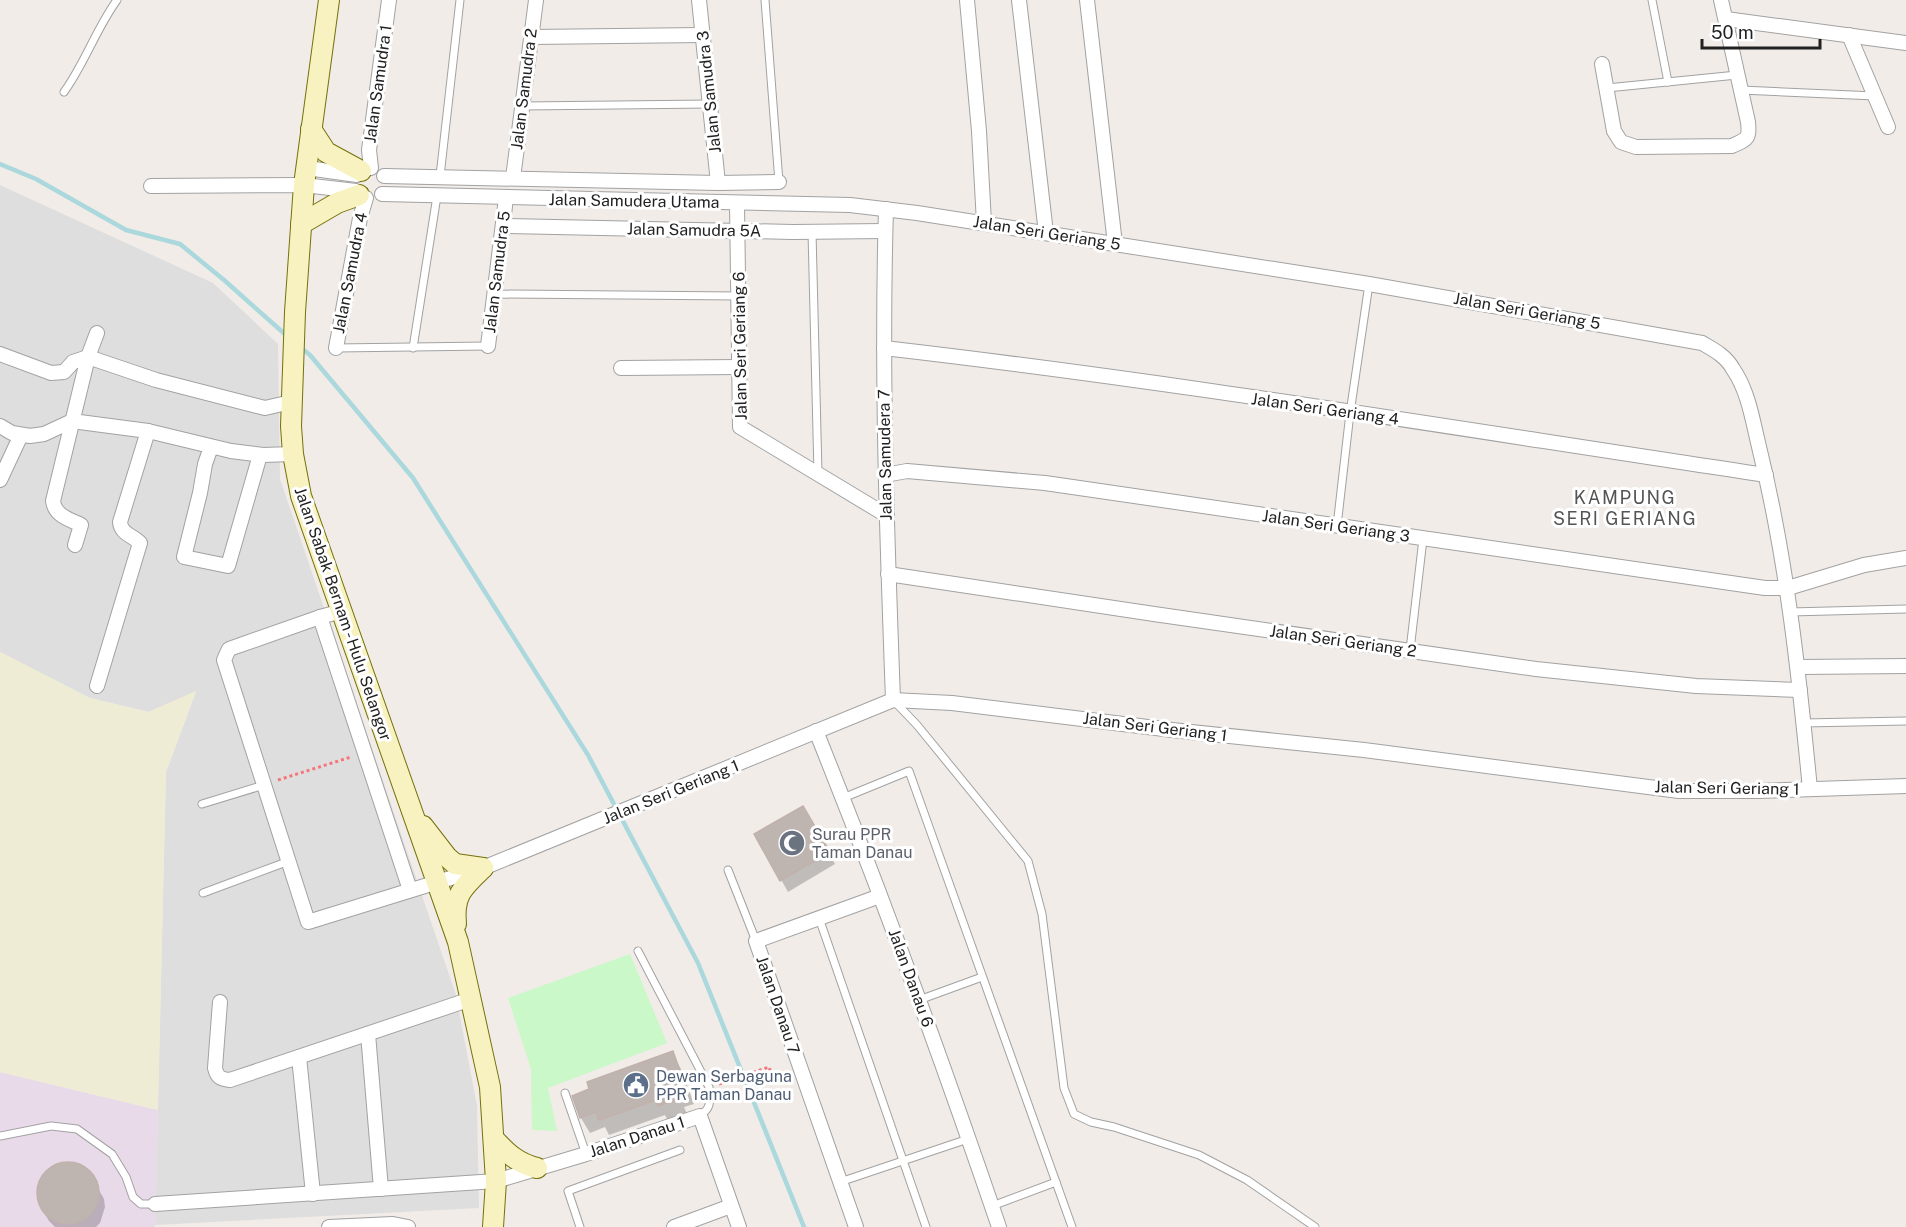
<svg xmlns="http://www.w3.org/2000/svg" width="1906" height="1227" font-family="'Public Sans',sans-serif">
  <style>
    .residential { fill: #dfdede }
    .industrial { fill: #e9dae9 }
    .farmland { fill: #eeecd4 }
    .park { fill: #cbf8c8 }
    .shadow { fill: #0003 }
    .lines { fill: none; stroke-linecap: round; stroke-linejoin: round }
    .stream { stroke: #aad8dc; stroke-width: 4.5 }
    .building { fill: #beb5b1; stroke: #c2b1ab; stroke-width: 1.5 }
    .lane-casing { stroke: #a2a2a2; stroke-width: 9 }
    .street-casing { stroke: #a2a2a2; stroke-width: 16 }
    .secondary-casing { stroke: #75710a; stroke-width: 22 }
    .path { stroke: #f4767c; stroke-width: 3; stroke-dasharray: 3 3; stroke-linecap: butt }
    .lane { stroke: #fff; stroke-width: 7 }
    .street { stroke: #fff; stroke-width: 14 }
    .secondary { stroke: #f7f2bf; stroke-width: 20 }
    .labels { text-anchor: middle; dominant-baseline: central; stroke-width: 6; stroke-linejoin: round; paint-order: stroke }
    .street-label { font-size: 16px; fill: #212121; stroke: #fff }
    .worship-label { font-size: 16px; fill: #5b616d; stroke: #fff; text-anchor: start }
    .service-label { font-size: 16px; fill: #4e5e75; stroke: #fff; text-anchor: start }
    .neighbourhood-label { font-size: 18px; letter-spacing: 1.5px; fill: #545454; stroke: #fff }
  </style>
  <rect width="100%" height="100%" fill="#f1ece8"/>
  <polygon class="residential" points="0,185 213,283 278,344 280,479 456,995 477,1106 479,1208 155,1225 166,772 196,692 149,712 90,698 0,652"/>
  <polygon class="industrial" points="0,1072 158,1110 155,1227 0,1227"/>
  <polygon class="farmland" points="0,652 90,698 148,712 196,691 166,772 158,1110 0,1072"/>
  <polygon class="park" points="630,954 667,1043 548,1088 557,1131 532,1130 531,1069 508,998"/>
  <g class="shadow">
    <polygon points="803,808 835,864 788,892 756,835"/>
    <polygon points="672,1053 681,1069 694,1104 684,1107 687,1114 668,1121 665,1115 609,1135 605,1127 590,1133 581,1118"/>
    <polygon points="65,1163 73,1164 88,1171 104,1199 105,1207 100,1223 96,1227 55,1227 49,1221 42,1209 38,1192 43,1176 56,1166"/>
  </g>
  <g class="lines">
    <g class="stream">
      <polyline points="0,164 36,179 126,230 180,244 224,280 287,336"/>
      <polyline points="300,347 310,355 413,478 588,755 698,963 804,1227"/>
    </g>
  </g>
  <g class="building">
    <polygon points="803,806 830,852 780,881 754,834"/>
    <polygon points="673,1051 686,1088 677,1091 679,1099 658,1106 656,1100 599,1120 596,1112 580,1118 572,1096 589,1089 587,1082"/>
    <circle cx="68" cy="1193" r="31"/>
  </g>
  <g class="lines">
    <defs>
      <g id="lane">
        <polyline points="765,0 779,182"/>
        <polyline points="1652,0 1668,82"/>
        <polyline points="1607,88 1737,75"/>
        <polyline points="1741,90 1875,96"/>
        <path d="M64,92C85,63 96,29 117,0"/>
        <polyline points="522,106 710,104"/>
        <polyline points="440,176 460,0"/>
        <polyline points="812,232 818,473"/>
        <polyline points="494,294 738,296"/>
        <polyline points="336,348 488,346"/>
        <polyline points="413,348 437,196"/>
        <polyline points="1337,526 1350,413 1369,284"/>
        <polyline points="1790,612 1906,609"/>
        <polyline points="1410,650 1423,539"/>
        <polyline points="894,701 917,725 1028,861 1042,914 1064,1088 1074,1114 1091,1122 1114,1127 1199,1155 1247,1180 1315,1227"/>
        <polyline points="1803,723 1906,721"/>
        <polyline points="843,798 909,771 1072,1227"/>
        <polyline points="202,804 264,785"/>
        <polyline points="728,870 756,941"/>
        <polyline points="203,893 289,861"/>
        <polyline points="819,918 926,1227"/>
        <path d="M638,951L709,1087C710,1101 712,1107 700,1116"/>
        <polyline points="919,1000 982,977"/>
        <polyline points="565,1093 586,1154"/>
        <polyline points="0,1136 51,1126 77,1129 112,1154 126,1177 133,1197 141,1204 155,1204"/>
        <polyline points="840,1182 968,1139"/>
        <polyline points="992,1206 1056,1182"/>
        <polyline points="580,1227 568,1191 680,1150"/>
      </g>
      <g id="street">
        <polyline points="699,0 718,183"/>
        <polyline points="967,0 979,131 984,223"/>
        <polyline points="1019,0 1046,233"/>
        <polyline points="1087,0 1115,244"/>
        <polyline points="1726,19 1906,43"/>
        <polyline points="1849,35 1888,127"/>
        <polyline points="531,37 703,35"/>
        <path d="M1602,64L1614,131L1621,142L1636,147L1732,146C1747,139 1750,139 1748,122L1721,0"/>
        <polyline points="307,168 357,175"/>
        <polyline points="371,168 369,150 389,0"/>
        <polyline points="384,176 718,183 779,182"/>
        <polyline points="513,178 536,0"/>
        <polyline points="151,186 304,185 356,191"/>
        <path d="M382,194L850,205L917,213L1369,284L1702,343C1714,350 1726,356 1733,369C1749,392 1753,423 1760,451C1787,562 1799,675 1810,789"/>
        <polyline points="737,203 740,427 886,515"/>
        <path d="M886,209C881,373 887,536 893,700"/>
        <polyline points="503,226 793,232 885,231"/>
        <polyline points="488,346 506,198"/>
        <polyline points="336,348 360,218 366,198"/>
        <path d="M884,348C1179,382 1472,431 1766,475"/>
        <polyline points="0,354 51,373 64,372 73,362 88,357 156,380 265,408 291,402"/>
        <polyline points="621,368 739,367"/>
        <polyline points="0,426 12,433 30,436 44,434 72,421 148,431 231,451 263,455 293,454"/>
        <polyline points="211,447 205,464 200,493 184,557 228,566 260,455"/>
        <polyline points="885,475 907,471 1045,483 1765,588 1788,588 1864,565 1906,558"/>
        <polyline points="0,480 21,435"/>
        <path d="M75,545L81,525C69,519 55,516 53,501L88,357L97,333"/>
        <polyline points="888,574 1154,614 1536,669 1696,686 1800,690"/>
        <polyline points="342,611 320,617 229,649 224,660 308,922 483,868 893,700 952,703 1172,730 1364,750 1679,791 1759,791 1906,786"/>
        <polyline points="320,617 410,890"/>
        <polyline points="1799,667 1906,666"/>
        <path d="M97,686L140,543C132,535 121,534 120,522L148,431"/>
        <path d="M816,731C882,895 942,1060 999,1227"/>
        <path d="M220,1002L215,1068C217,1077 220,1079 230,1080L471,999"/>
        <polyline points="368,1034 381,1189"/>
        <polyline points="299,1057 313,1194"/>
        <polyline points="155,1204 496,1181 586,1154 700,1116 739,1227"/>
        <polyline points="329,1227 393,1224 408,1227"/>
        <polyline points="674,1227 731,1206"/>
        <polyline points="856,1227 756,941 880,896"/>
      </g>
      <g id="secondary">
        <polyline points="329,0 304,185 295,312 291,426 293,454 301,496 458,942 490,1087 496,1181 493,1227"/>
        <polyline points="311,129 326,152 361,171"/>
        <polyline points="301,224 337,203 359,195"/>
        <polyline points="423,826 447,857 455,864 483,868"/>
        <path d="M456,924C453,895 463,887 483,868"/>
        <path d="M494,1139C507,1153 517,1163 537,1168"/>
      </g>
    </defs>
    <use href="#lane" class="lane-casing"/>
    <use href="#street" class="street-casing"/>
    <use href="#secondary" class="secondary-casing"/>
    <g class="path">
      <polyline points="278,780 351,757"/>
      <polyline points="719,1084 769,1067 774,1082 788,1077"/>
    </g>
    <use href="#lane" class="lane"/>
    <use href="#street" class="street"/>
    <use href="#secondary" class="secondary"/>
  </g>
  <defs>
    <symbol id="mosque-disc" viewBox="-11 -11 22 22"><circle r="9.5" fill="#6b7280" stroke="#fff"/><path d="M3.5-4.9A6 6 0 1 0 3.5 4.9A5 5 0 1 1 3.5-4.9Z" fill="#fff"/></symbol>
    <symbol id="civic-disc" viewBox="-11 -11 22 22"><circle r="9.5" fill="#5c6f8a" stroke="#fff"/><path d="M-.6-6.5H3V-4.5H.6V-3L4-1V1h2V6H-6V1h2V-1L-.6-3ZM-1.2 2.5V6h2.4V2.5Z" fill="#fff"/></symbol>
  </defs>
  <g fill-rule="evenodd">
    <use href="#mosque-disc" x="777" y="828" width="30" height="30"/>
    <use href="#civic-disc" x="621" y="1070" width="30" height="30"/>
  </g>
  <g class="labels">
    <g class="street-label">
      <text transform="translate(378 84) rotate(-82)">Jalan Samudra 1</text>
      <text transform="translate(524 89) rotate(-83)">Jalan Samudra 2</text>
      <text transform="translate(709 92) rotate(-96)">Jalan Samudra 3</text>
      <text transform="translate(634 201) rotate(1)">Jalan Samudera Utama</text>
      <text transform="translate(694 230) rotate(1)">Jalan Samudra 5A</text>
      <text transform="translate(1047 233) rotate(9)">Jalan Seri Geriang 5</text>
      <text transform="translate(497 272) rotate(-83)">Jalan Samudra 5</text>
      <text transform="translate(350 273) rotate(-79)">Jalan Samudra 4</text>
      <text transform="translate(1527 311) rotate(10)">Jalan Seri Geriang 5</text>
      <text transform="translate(740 346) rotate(-91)">Jalan Seri Geriang 6</text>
      <text transform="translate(1325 409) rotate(8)">Jalan Seri Geriang 4</text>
      <text transform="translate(885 455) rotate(-91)">Jalan Samudera 7</text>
      <text transform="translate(1336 526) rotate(8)">Jalan Seri Geriang 3</text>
      <text transform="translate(343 614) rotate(71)">Jalan Sabak Bernam - Hulu Selangor</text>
      <text transform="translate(1343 641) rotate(8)">Jalan Seri Geriang 2</text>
      <text transform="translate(1155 727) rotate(7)">Jalan Seri Geriang 1</text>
      <text transform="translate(1727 788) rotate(1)">Jalan Seri Geriang 1</text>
      <text transform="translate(671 792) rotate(-22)">Jalan Seri Geriang 1</text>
      <text transform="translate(911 978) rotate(70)">Jalan Danau 6</text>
      <text transform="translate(778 1005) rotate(71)">Jalan Danau 7</text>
      <text transform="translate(637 1137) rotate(-18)">Jalan Danau 1</text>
    </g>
    <g class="worship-label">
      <text x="812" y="834">Surau PPR<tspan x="812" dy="18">Taman Danau</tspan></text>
    </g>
    <g class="service-label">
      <text x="656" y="1076">Dewan Serbaguna<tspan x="656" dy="18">PPR Taman Danau</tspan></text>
    </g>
    <g class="neighbourhood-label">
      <text x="1625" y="497">KAMPUNG<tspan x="1625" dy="21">SERI GERIANG</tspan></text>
    </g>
  </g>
  <path d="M1702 39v9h118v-9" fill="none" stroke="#212121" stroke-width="3"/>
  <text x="1711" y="39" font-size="18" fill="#212121" stroke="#ffffff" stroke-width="4.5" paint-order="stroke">50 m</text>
</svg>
